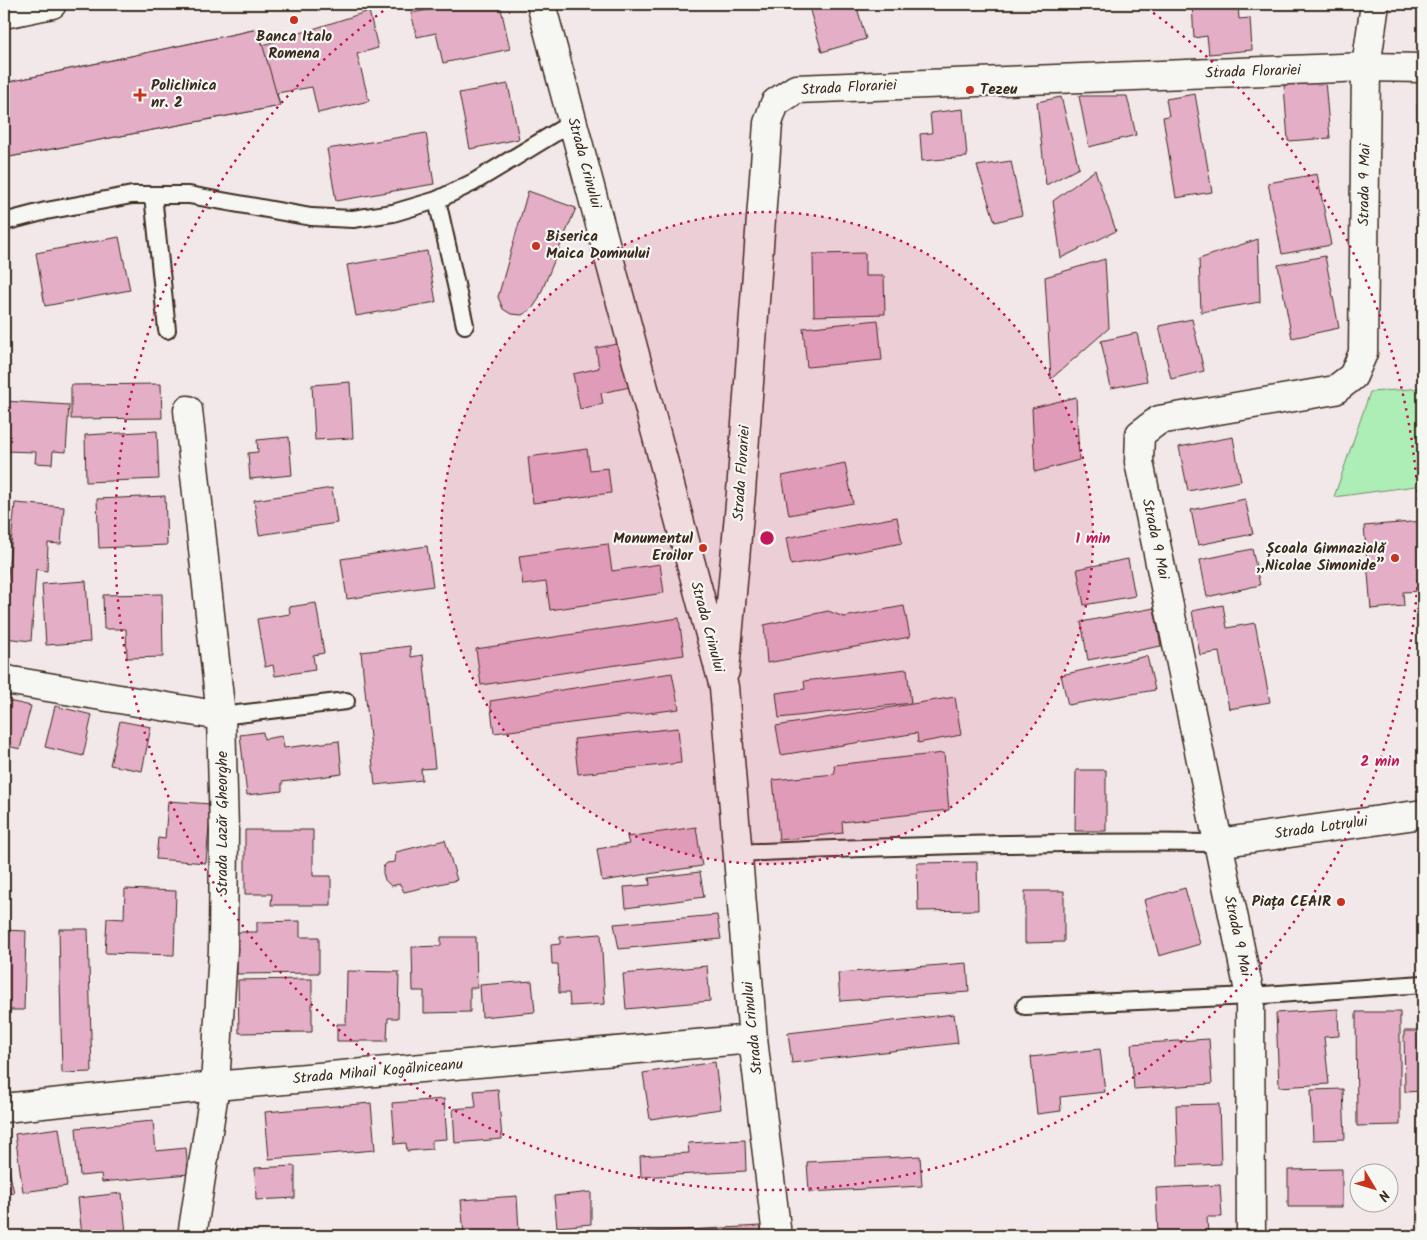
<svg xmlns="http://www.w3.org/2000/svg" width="1427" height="1240" font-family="Kalam,sans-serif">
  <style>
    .green { fill: #adedb6; stroke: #748c6a }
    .building { fill: #e4aec7; stroke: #3b2a1e }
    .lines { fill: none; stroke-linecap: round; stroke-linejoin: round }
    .lane-casing { stroke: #3b2a1e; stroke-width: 20 }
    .street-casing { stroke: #3b2a1e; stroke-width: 31 }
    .primary-casing { stroke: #3b2a1e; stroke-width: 31 }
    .lane { stroke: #f6f6f2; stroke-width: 16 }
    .street { stroke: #f6f6f2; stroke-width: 28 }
    .primary { stroke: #f6f6f2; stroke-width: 28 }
    .ring { fill: none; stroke: #c2185b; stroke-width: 2.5; stroke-dasharray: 2.5 5 }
    .poi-dot { fill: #c8321e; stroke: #f6f6f2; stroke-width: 2 }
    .labels { text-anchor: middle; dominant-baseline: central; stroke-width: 4.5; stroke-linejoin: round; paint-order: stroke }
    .poi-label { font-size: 15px; font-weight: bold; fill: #3b2a1e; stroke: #f6f6f2; text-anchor: start }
    .street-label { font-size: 15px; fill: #3b2a1e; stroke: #f6f6f2 }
    .centre { fill: #c2185b; stroke: #f6f6f2; stroke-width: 2.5 }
    .ring-label { font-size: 15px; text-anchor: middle; font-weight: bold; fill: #c2185b; stroke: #f6f6f2; stroke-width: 4.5; stroke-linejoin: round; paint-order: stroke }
  </style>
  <rect width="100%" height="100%" fill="#f2e8e9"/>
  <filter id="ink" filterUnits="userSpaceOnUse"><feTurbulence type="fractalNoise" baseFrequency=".02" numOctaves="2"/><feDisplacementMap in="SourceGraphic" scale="10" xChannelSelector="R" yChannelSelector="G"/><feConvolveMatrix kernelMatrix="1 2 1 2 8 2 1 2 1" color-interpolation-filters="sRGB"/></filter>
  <g filter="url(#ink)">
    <polygon class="green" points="1423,388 1423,485 1334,497 1370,392"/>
    <g class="building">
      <polygon points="426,4 500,4 510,49 443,63 436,33 417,37 411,13 428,10"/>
      <polygon points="808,4 856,4 866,39 822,52"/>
      <polygon points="1075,4 1106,4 1075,9"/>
      <polygon points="1192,4 1238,4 1239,19 1250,18 1252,50 1209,54 1207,36 1194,38"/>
      <polygon points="369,11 378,48 357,54 369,101 318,113 312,87 277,93 280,106 4,158 4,83 258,29 263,45"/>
      <polygon points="258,29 280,106 4,158 4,83"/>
      <polygon points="1325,81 1330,138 1288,141 1284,85"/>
      <polygon points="508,84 519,139 470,149 459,93"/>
      <polygon points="1195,94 1212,192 1176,198 1163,117 1169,116 1166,99"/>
      <polygon points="1079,96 1127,96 1136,135 1089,147"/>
      <polygon points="1061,97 1079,168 1046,185 1037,102"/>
      <polygon points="1417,105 1423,105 1423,146 1418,147"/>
      <polygon points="963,109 967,157 922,161 920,134 932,133 930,113"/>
      <polygon points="426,133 434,184 336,201 327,149"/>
      <polygon points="1011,161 1022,215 995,222 977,166"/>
      <polygon points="1095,170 1116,231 1061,258 1053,201"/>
      <polygon points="1317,174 1331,245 1282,254 1268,183"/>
      <polygon points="528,191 576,208 538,300 532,309 522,315 511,314 503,309 498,297"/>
      <polygon points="1420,229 1423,229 1423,275 1422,275"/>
      <polygon points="119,237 130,290 45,306 36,253"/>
      <polygon points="1258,239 1260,302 1201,312 1199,259"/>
      <polygon points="427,251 436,302 356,316 347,265"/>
      <polygon points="865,253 865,276 884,276 885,314 814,316 813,254"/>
      <polygon points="1325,256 1339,328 1292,338 1278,265"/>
      <polygon points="1105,259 1109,328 1051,379 1045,277"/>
      <polygon points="1192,319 1204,371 1171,379 1159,326"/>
      <polygon points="878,320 882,360 807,367 803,328"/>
      <polygon points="1137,333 1147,381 1111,388 1101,341"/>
      <polygon points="622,343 630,387 601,393 603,404 580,409 573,374 599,368 596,348"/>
      <polygon points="350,382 353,438 315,440 312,385"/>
      <polygon points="161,384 162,418 71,419 71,385"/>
      <polygon points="1076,397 1079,460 1035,472 1032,408"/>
      <polygon points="4,401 69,405 66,452 53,451 52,464 35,463 36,452 4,451"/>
      <polygon points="157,431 159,479 86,482 85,435"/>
      <polygon points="289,437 292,475 250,479 248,453 258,452 257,440"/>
      <polygon points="1233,437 1241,481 1188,491 1179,447"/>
      <polygon points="587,449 590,470 608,468 611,493 533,503 528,457"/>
      <polygon points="845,463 853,503 789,515 782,476"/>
      <polygon points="332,488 337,523 259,535 254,500"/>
      <polygon points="165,496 167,545 99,548 97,499"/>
      <polygon points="1245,499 1253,534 1198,545 1191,510"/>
      <polygon points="15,503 64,507 61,544 48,543 47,571 36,569 31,641 4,638 4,615"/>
      <polygon points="897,517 902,543 791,565 786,538"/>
      <polygon points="1423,521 1423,591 1403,592 1404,606 1371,609 1364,526"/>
      <polygon points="608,544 612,571 660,564 664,593 550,610 546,582 523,585 519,556"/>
      <polygon points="427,546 433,586 347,599 341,559"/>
      <polygon points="1252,549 1260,585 1207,597 1200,560"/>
      <polygon points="1128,559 1135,596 1084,605 1077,569"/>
      <polygon points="86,581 90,642 46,645 42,584"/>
      <polygon points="162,594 163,657 127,658 126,629 104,629 103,595"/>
      <polygon points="316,603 324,653 313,655 315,670 275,676 273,665 265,667 257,619 290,614 289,607"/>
      <polygon points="1223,605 1227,628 1255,623 1270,702 1229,709 1219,652 1200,655 1192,611"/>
      <polygon points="904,606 910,637 767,663 764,625 828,611 844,617"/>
      <polygon points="1154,608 1161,646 1088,660 1081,622"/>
      <polygon points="679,618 684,655 481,685 476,649"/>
      <polygon points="410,646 411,657 423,655 435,768 421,769 422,780 375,785 361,652"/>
      <polygon points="1147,656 1155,690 1068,705 1061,675"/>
      <polygon points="907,669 911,703 779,718 776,693 805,689 804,681"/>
      <polygon points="672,673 679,709 494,733 490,701"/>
      <polygon points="955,697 961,735 918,743 917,733 781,755 776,726"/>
      <polygon points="4,700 31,706 20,749 4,745"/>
      <polygon points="55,706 92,715 83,756 45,747"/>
      <polygon points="120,721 151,727 142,771 110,765"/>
      <polygon points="678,728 681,763 578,774 574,739"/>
      <polygon points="263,732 264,739 282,736 284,748 339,741 342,774 282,782 282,791 247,795 240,735"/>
      <polygon points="944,753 949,810 842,822 843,833 779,840 773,780 835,774 834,765"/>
      <polygon points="1076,770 1106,770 1106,831 1075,831"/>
      <polygon points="168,801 211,804 206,863 156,859 158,838 165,839"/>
      <polygon points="696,827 702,866 602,881 597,849 629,844 627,837"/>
      <polygon points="245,830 313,830 313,876 331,876 331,905 271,905 272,894 245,894"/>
      <polygon points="445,840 457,880 404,892 400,884 391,886 385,880 383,873 383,867 387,863 395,862 396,852"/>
      <polygon points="977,862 978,910 918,911 917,863"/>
      <polygon points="700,872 704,897 626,908 624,887 650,885 649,878"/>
      <polygon points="1185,888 1200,944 1159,956 1144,900"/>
      <polygon points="125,889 176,891 174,955 105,953 107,918 124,919"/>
      <polygon points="1025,891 1064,891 1064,942 1025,943"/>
      <polygon points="717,915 721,939 619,949 614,924"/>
      <polygon points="300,921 300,937 319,937 319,973 237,974 237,932 257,932 257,922"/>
      <polygon points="59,929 88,929 92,1072 62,1073"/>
      <polygon points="4,930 26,931 24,1010 4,1010"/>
      <polygon points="601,934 605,1004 570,1006 569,993 559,993 558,964 552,964 551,945 560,944 560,937"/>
      <polygon points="441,937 476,937 477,988 470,988 470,1012 424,1013 424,991 413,991 412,947 441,946"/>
      <polygon points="967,963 969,992 840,1001 838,973"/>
      <polygon points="707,966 710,1001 626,1009 623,974"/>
      <polygon points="347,971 399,972 398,1018 388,1018 387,1041 337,1041 337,1024 346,1024"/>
      <polygon points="312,979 312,1032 239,1033 238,980"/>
      <polygon points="532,981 535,1012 482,1017 480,985"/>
      <polygon points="1338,1009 1339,1036 1324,1037 1329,1084 1279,1087 1276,1013"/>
      <polygon points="1356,1012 1400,1012 1400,1125 1357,1126"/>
      <polygon points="954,1014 958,1043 792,1063 788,1033"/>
      <polygon points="1404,1031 1423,1031 1423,1091 1405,1092"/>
      <polygon points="1209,1039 1212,1084 1134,1089 1131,1044"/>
      <polygon points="1100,1049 1105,1092 1060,1097 1061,1111 1037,1114 1031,1057"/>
      <polygon points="715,1062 721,1109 650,1119 643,1073"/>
      <polygon points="498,1089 502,1139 455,1143 453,1109 476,1107 474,1091"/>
      <polygon points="1343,1089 1345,1139 1313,1140 1311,1090"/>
      <polygon points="444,1099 447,1139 432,1140 432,1149 407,1151 406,1143 395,1144 392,1103"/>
      <polygon points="371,1103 375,1150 269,1159 265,1112"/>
      <polygon points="1219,1104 1221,1164 1178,1166 1176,1105"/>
      <polygon points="153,1121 156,1151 186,1148 188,1174 102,1182 101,1174 80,1176 76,1128"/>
      <polygon points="59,1128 67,1186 23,1192 15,1134"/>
      <polygon points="745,1140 746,1171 641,1177 640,1156 689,1153 688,1143"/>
      <polygon points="920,1156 922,1186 809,1192 807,1162"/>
      <polygon points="7,1160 14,1193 4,1195 4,1161"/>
      <polygon points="295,1166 295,1198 256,1200 255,1168"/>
      <polygon points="1342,1169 1342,1207 1288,1207 1288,1170"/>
      <polygon points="1220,1185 1222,1217 1207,1217 1208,1236 1158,1236 1156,1188"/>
      <polygon points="591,1192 591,1224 557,1227 554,1196"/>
      <polygon points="122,1193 126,1233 82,1236 78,1198"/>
      <polygon points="517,1196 519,1231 464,1236 461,1200"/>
      <polygon points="761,1226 761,1236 612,1236 612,1234"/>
      <polygon points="1285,1232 1351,1233 1351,1236 1285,1236"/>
    </g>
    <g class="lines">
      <defs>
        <g id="lane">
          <polyline points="153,195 167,330"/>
          <polyline points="437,200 465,325"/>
          <polyline points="4,222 46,211 132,195 189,195 311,217 353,219 393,213 437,200 474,182 573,122"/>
          <polyline points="221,716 346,701"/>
          <path d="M737,853C897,846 1057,841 1218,843"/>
          <polyline points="1025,1006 1250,996 1423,984"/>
        </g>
        <g id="street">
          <polyline points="541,4 724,687 753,1039 777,1236"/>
          <polyline points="188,410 221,716 224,830 223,950 215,1086 192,1236"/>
          <polyline points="725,671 741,492 768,123 775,103 796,89 1366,67 1423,68"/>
          <polyline points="4,678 6,680 221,716"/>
          <polyline points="1218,843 1423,814"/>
          <polyline points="4,1108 215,1086 753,1039"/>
          <polyline points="1251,1236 1250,996 1139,462 1140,434 1159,420 1335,390 1353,376 1363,353 1366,67 1375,4"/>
        </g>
        <polyline id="primary" points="4,14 52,4"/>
      </defs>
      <use href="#lane" class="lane-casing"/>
      <use href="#street" class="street-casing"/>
      <use href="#primary" class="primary-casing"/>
      <use href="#lane" class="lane"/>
      <use href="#street" class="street"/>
      <use href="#primary" class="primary"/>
    </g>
  </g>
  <circle cx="767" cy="538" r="326" fill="#c2185b" fill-opacity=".12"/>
  <g class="ring">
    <circle cx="767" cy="538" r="326"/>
    <path d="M1141 4A652 652 0 1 1 393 4"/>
  </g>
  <g class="poi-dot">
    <circle cx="294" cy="20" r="5"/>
    <circle cx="970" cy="90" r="5"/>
    <path d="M137.5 87.5h5v5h5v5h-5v5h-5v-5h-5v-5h5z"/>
    <circle cx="536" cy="246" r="5"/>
    <circle cx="703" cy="548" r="5"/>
    <circle cx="1395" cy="558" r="5"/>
    <circle cx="1341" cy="902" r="5"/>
  </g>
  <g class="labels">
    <g class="poi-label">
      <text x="294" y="37" text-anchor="middle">Banca Italo<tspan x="294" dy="17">Romena</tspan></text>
      <text x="151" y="86">Policlinica<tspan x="151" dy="17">nr. 2</tspan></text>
      <text x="980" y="90">Tezeu</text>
      <text x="546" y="237">Biserica<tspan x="546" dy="17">Maica Domnului</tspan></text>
      <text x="693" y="539" text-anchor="end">Monumentul<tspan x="693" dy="17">Eroilor</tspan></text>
      <text x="1385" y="549" text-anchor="end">Școala Gimnazială<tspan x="1385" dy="17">„Nicolae Simonide”</tspan></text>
      <text x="1331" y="902" text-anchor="end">Piața CEAIR</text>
    </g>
    <g class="street-label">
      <text transform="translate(1253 72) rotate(-2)">Strada Florariei</text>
      <text transform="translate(849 88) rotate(-3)">Strada Florariei</text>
      <text transform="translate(584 163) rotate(75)">Strada Crinului</text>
      <text transform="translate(1365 185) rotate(-89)">Strada 9 Mai</text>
      <text transform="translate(742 473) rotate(-86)">Strada Florariei</text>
      <text transform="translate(1155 539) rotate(78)">Strada 9 Mai</text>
      <text transform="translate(707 627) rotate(75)">Strada Crinului</text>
      <text transform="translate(223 823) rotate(-90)">Strada Lazăr Gheorghe</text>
      <text transform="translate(1321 828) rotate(-8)">Strada Lotrului</text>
      <text transform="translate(1237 936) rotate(78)">Strada 9 Mai</text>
      <text transform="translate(753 1028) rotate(-96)">Strada Crinului</text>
      <text transform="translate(378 1072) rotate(-5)">Strada Mihail Kogălniceanu</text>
    </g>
  </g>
  <circle cx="767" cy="538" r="8" class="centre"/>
  <g class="ring-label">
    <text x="1093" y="543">1 min</text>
    <text x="1380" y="766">2 min</text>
  </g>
  <rect width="1427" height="1240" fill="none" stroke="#f6f6f2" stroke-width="20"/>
  <rect x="10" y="10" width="1407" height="1220" fill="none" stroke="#3b2a1e" stroke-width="2" filter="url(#ink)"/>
  <g transform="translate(1374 1188) rotate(128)"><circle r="24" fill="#f6f6f2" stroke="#aba49d"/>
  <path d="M0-4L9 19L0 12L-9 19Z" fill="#c8321e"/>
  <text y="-8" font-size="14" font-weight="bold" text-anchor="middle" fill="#3b2a1e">N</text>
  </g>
</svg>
